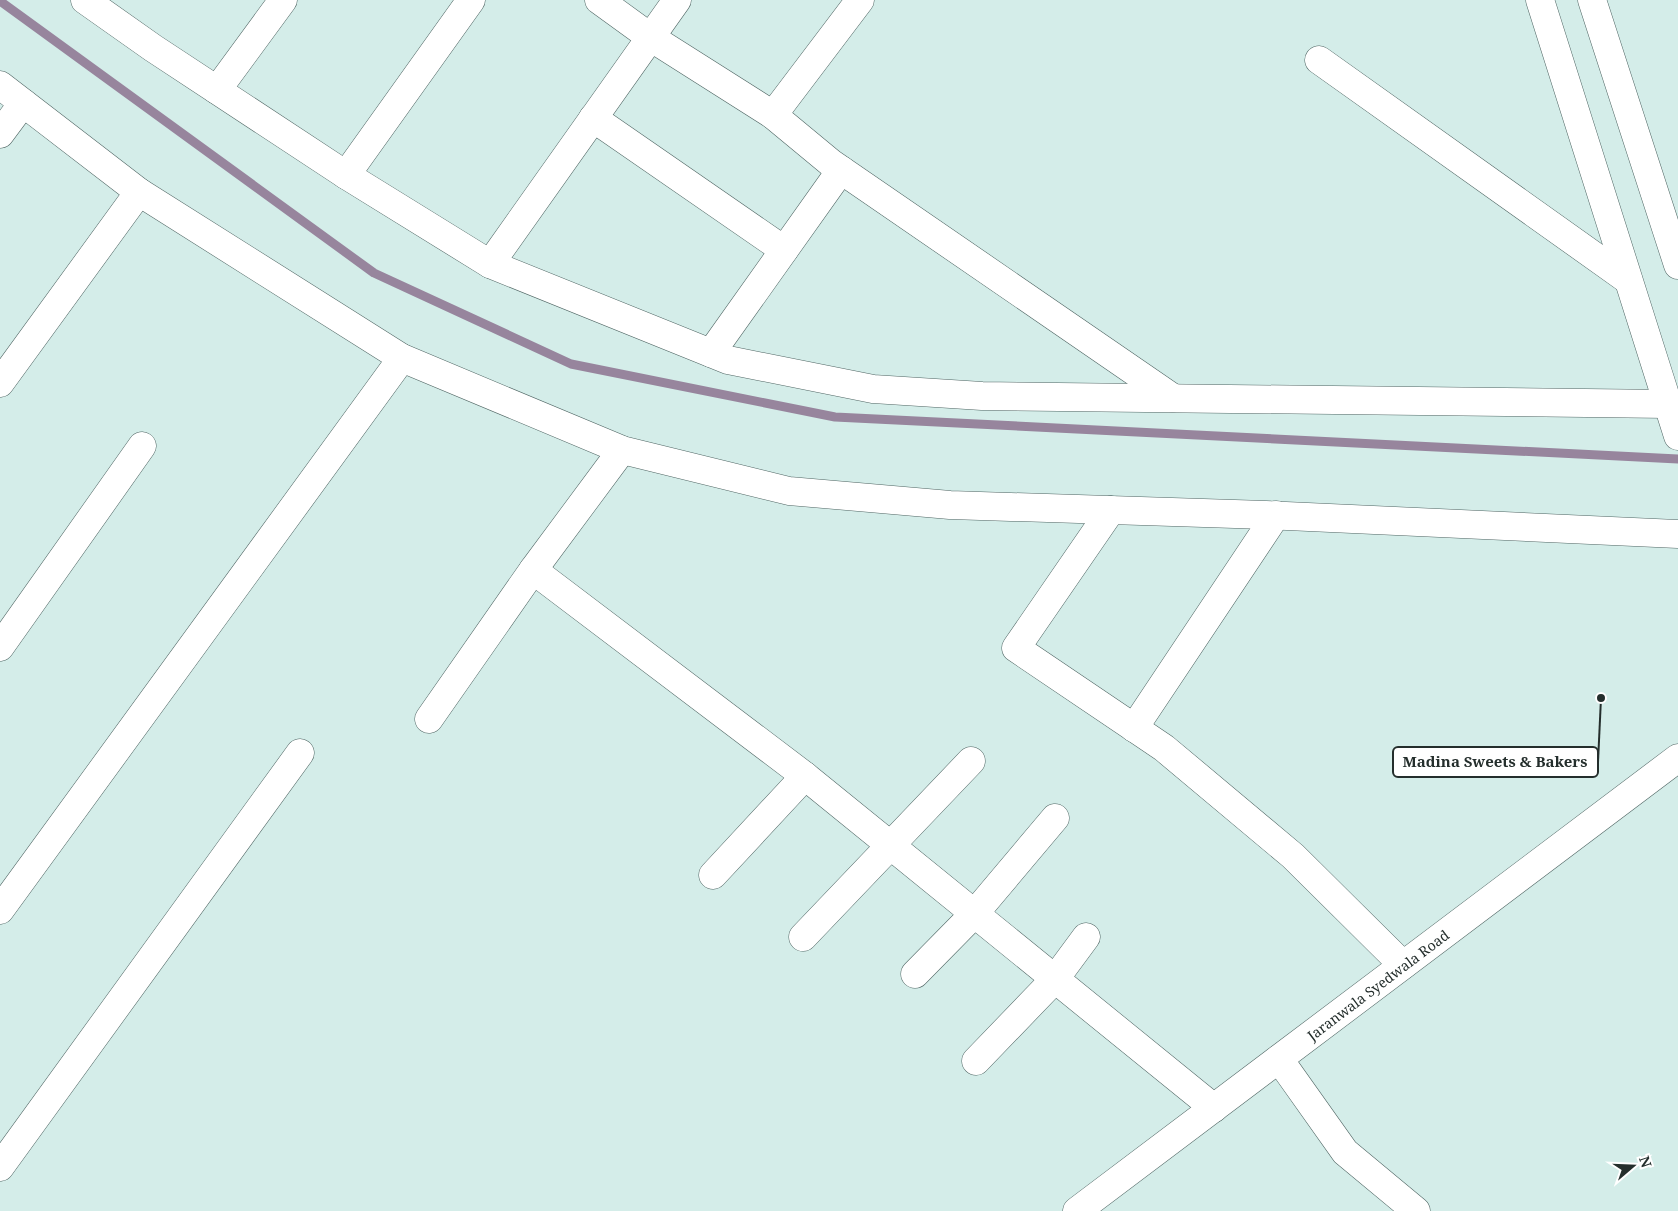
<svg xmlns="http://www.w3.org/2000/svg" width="1678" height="1211" font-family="'Noto Serif',serif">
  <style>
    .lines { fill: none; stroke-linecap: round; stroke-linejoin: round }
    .stream { stroke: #97859d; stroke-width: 9 }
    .street-casing { stroke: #506664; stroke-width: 29 }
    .primary-casing { stroke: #506664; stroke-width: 29 }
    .street { stroke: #fff; stroke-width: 28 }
    .primary { stroke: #fff; stroke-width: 28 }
    .labels { text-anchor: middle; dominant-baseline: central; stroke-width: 4.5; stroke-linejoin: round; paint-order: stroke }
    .street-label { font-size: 14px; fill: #242e2c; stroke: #fff }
    .leader { fill: none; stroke: #242e2c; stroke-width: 2 }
    .callout-dot { fill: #242e2c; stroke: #fff; stroke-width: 2 }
    .callout { fill: #fff; stroke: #242e2c; stroke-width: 2 }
    .callout-label { font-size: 15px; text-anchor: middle; font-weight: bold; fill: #242e2c }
  </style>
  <rect width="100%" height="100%" fill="#d4ede9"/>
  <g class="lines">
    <polyline class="stream" points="0,1 374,273 571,364 835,417 1678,459"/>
    <defs>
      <g id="street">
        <polyline points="85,0 153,48 346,175 490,264 728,360 873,389 982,396 1668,404"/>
        <polyline points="599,0 650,37 773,115 831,163 1173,398"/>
        <polyline points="1319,60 1628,280"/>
        <polyline points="0,85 139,192 402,358 622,450 789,491 950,505 1266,515 1678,534"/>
        <polyline points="217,90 283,0"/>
        <polyline points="773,115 860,0"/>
        <polyline points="593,118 784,250"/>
        <polyline points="0,134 23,103"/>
        <polyline points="346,175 471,0"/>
        <polyline points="490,264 677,0"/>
        <polyline points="711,353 841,170"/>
        <polyline points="0,383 139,192"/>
        <polyline points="1111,510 1016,648 1164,748 1293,856 1403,965"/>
        <polyline points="533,570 805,776 1214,1108"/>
        <polyline points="0,647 142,446"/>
        <polyline points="429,719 533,570 622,450"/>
        <polyline points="1134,728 1276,515"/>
        <polyline points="713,875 805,776"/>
        <polyline points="0,910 402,358"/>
        <polyline points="803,937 971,761"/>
        <polyline points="915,974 975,913 1055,818"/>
        <polyline points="1279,1059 1345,1152 1416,1211"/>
        <polyline points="976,1061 1055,979 1086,937"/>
        <polyline points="0,1167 300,753"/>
      </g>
      <g id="primary">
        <polyline points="1540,0 1678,436"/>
        <polyline points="1592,0 1678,265"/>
        <polyline points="1077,1211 1678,758"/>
      </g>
    </defs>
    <use href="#street" class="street-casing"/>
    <use href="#primary" class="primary-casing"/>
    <use href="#street" class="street"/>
    <use href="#primary" class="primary"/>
  </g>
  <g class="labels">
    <g class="street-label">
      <text transform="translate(1378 985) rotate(-37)">Jaranwala Syedwala Road</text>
    </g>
  </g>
  <path class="leader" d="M1601 698L1598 762"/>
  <circle class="callout-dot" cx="1601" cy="698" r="5"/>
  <rect class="callout" x="1393" y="747" width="205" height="30" rx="5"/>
  <g class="callout-label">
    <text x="1495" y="767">Madina Sweets &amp; Bakers</text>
  </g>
  <g transform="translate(1633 1166) rotate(71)" stroke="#ffffff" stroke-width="4" paint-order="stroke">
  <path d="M0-4L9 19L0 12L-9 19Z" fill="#242e2c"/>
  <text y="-8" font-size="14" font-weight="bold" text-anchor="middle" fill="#242e2c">N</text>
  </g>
</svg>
